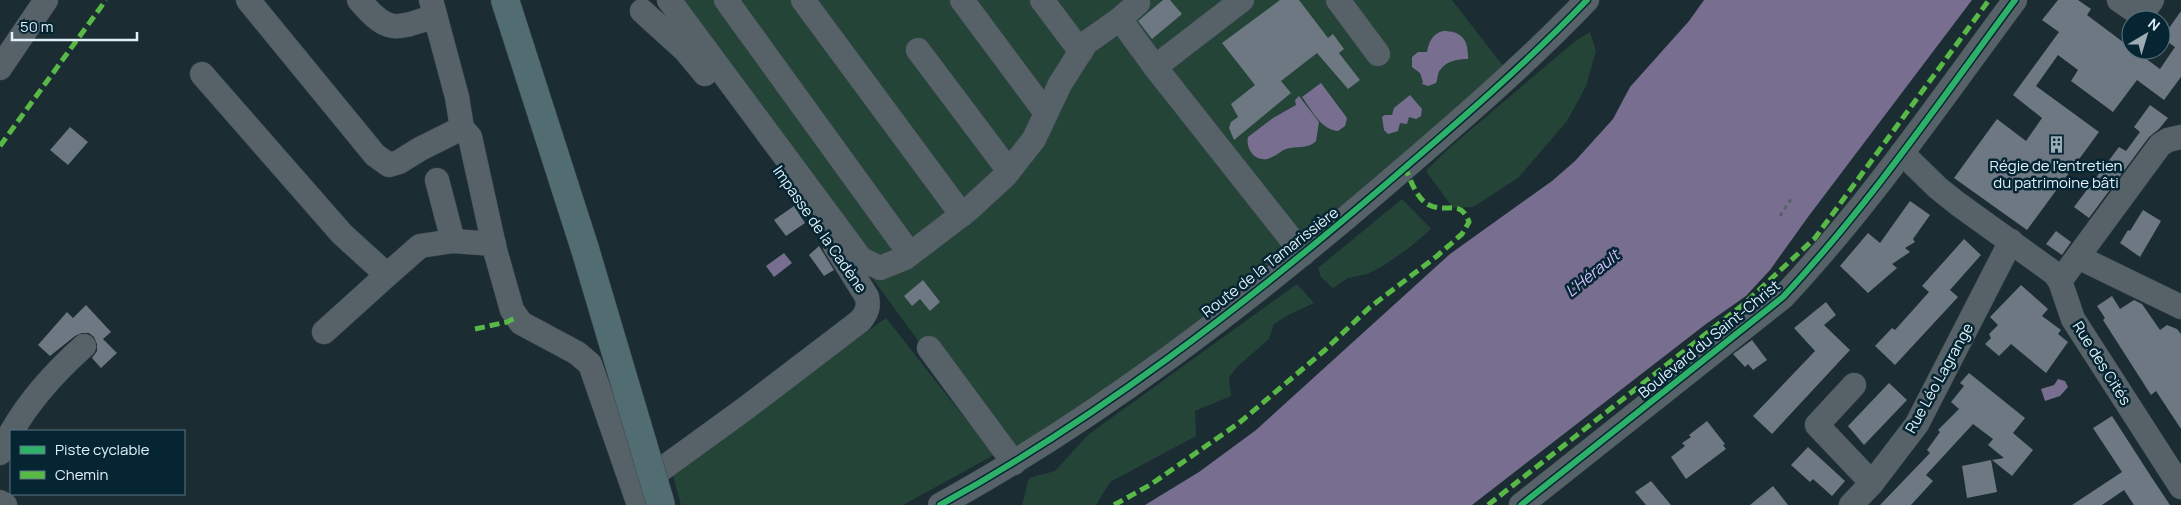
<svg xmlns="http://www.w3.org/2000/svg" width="2181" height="505" font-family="Manrope,sans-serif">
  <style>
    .green { fill: #254438 }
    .water { fill: #776e90 }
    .building { fill: #6d7882 }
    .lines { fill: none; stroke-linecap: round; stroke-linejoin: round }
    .minor-casing { stroke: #3c494f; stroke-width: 25 }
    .highway-casing { stroke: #3c494f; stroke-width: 29 }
    .path { stroke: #566268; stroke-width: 3; stroke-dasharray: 4 4; stroke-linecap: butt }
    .minor { stroke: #566268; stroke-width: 24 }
    .highway { stroke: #516d71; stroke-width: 28 }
    .highway-bridge-casing { stroke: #3c494f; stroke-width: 29; stroke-linecap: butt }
    .highway-bridge { stroke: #516d71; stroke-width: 28 }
    .quiet { stroke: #58b947; stroke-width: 5; stroke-dasharray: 10 5; stroke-linecap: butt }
    .cycleway-casing { stroke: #062533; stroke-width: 9 }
    .cycleway { stroke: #2db169; stroke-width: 6 }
    .labels { text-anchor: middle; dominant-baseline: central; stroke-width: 5; stroke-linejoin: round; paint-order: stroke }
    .poi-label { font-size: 15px; fill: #e0f1fa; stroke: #062533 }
    .street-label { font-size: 15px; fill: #e0f1fa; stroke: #062533 }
    .water-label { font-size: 16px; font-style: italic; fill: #d2c1fd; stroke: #062533 }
  </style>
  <rect width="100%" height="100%" fill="#1b2c33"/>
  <g class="green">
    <polygon points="668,0 1452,0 1507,71 1291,260 1005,459"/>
    <polygon points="1590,32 1596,51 1586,86 1567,121 1518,178 1473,207 1453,208 1426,171 1447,150 1574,42"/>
    <polygon points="1402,199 1431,229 1410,247 1383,266 1367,274 1348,278 1333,288 1321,277 1318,268"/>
    <polygon points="1297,284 1314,303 1290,314 1274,324 1269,339 1237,367 1229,377 1231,396 1195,411 1196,436 1110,482 1096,505 1022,505 1029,478 1055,471 1089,434"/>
    <polygon points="886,318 994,455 903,505 681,505 672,472"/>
  </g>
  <g class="water">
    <polygon points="1704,0 1972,0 1808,217 1770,270 1746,296 1706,324 1472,505 1145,505 1199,472 1256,430 1450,254 1552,181 1575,161 1613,119 1630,87 1689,21"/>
    <path d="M1443,31C1461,31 1468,39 1468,56V59C1458,59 1446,61 1440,70C1437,74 1438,79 1436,83L1428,86L1422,84L1423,82L1420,73L1412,67V57L1418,52H1427C1429,42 1432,34 1443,31Z"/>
    <path d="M1321,83L1347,118L1345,126L1338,131C1321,130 1312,110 1302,97Z"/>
    <polygon points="1410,95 1422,109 1421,116 1416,119 1409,117 1407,124 1400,123 1398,131 1388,134 1384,130 1382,117 1385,115 1392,115 1394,108"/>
    <path d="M1299,96L1319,122L1316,141C1309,149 1296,146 1286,149C1281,151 1277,155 1272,157C1258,165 1245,151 1248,137L1273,118L1296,105L1295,100Z"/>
    <polygon points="784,253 792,263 774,277 766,266"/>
    <polygon points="2058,379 2065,381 2068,387 2060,396 2045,401 2041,389 2054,385"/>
  </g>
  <g class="building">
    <polygon points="1163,0 1170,0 1182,14 1152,39 1138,21"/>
    <polygon points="1280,0 1299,0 1328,38 1333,34 1344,49 1339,53 1360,80 1348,89 1317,53 1281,81 1291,93 1234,140 1229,128 1231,122 1238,117 1231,104 1255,85 1222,43"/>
    <polygon points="2058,0 2078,0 2091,9 2087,15 2131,48 2131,50 2134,50 2160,69 2175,47 2162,38 2181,11 2181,77 2164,100 2137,80 2113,112 2071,81 2078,70 2058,55 2036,86 2099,132 2027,230 1954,178 1997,119 2026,141 2042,118 2013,95 2059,32 2042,20"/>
    <polygon points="2150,105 2168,118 2159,129 2149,137 2089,218 2074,207 2119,147 2126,151 2140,132 2134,127"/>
    <polygon points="70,127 88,142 68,165 50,150"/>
    <polygon points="1910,201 1930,215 1913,239 1915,242 1905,248 1910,252 1892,264 1897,268 1868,293 1840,266 1868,233 1880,243"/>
    <polygon points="794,206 805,223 786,236 774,220"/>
    <polygon points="2143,210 2161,221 2140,257 2120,243 2128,230 2130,231"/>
    <polygon points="2056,231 2071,242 2062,255 2046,244"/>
    <polygon points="1964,239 1981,255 1950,290 1958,297 1895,365 1875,346 1892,328 1895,330 1929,292 1922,286"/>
    <polygon points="819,246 834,270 824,276 809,255"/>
    <polygon points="923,280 940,302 930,311 920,299 912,306 904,296"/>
    <polygon points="2021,285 2048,309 2042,316 2061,330 2058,334 2068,342 2046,373 2011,344 1999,356 1985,344 1991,338 1989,334 1998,325 1990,317"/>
    <polygon points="2112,296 2120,309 2134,300 2142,304 2160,330 2167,325 2177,329 2181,334 2181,429 2156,391 2151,395 2103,320 2105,318 2097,306"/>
    <polygon points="1826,302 1836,315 1824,325 1850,350 1772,434 1753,416 1815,351 1794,328"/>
    <polygon points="86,305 111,332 103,339 117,353 101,368 92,358 97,351 97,344 94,337 89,333 82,333 75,336 50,356 38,345 67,312 73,318"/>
    <polygon points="1752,340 1767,360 1753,370 1748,364 1745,367 1733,354"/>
    <polygon points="1969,373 2025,418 2013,433 2033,450 2012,476 1992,460 2004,458 1988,445 1993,439 1973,424 1926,475 1933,481 1911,505 1880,505 1930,453 1927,450 1940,432 1938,430 1959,409 1951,402 1964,386 1960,383"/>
    <polygon points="1889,383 1907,400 1864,445 1848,426"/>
    <polygon points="2112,416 2152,478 2170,505 2134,505 2124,490 2102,505 2072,505 2122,472 2093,428"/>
    <polygon points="1707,421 1725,444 1723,445 1726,449 1686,479 1671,457 1685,446 1682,443 1691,437 1689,435"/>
    <polygon points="1808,447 1845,481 1832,496 1813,479 1810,482 1791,465"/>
    <polygon points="1991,460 1997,492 1967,498 1962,466"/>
    <polygon points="1651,481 1671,505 1646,505 1635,492"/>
    <polygon points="1773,486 1788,505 1750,505"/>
  </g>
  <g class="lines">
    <defs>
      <g id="minor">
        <polyline points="248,0 375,155 389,165 399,162 420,149 462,128"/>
        <path d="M359,0C389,35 395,29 435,16"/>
        <polyline points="431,0 457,97 462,128 470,137 495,250 512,310 521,323 577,353 590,364 639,505"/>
        <polyline points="669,0 861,259 880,268 905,258 968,210 1005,176 1034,139 1060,84 1086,43 1120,19"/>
        <polyline points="726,0 910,254"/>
        <polyline points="803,0 962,215"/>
        <polyline points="962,0 1046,113"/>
        <polyline points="1042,0 1081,52"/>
        <polyline points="1135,0 1138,3 1120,19 1155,67"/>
        <polyline points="1242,0 1155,67 1303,254"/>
        <polyline points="1338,0 1378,54"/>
        <polyline points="2119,0 2141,15 2152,0"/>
        <polyline points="642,11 685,50 705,74"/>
        <polyline points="918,50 1009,171"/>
        <polyline points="0,68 46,0"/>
        <polyline points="202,74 342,234 387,275 420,246 453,241 494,244"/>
        <polyline points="1902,153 1938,188 1958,204 2054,273 2060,281 2073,319 2181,487"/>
        <polyline points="437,180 453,241"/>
        <polyline points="2078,257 2181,307"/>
        <polyline points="2060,281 2160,145 2168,140 2181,137"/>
        <polyline points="324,332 387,275"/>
        <polyline points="929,348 1014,463"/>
        <polyline points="1854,385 1817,425 1872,483"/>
        <path d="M12,431C31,398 56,371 84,346"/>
        <polyline points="0,453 11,433"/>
        <polyline points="0,502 5,505"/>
        <path d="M641,505L643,491L655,474L746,408L860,321C867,313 869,307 867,297L835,246"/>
        <path d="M940,505C1098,418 1242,307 1379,190C1450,129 1522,68 1587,0"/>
        <path d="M1521,505L1783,297C1869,205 1940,101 2015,0"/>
        <polyline points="1851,505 1872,483 1917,424 2011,241"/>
      </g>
      <polyline id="highway" points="505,0 585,249"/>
    </defs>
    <use href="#minor" class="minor-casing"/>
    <use href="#highway" class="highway-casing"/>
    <polyline class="path" points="1780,216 1793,196"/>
    <use href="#minor" class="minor"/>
    <use href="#highway" class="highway"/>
    <defs>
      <polyline id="highway-bridge" points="585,249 661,505"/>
    </defs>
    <use href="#highway-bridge" class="highway-bridge-casing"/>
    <use href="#highway-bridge" class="highway-bridge"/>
    <g class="quiet">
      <polyline points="0,146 106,0"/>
      <polyline points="475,329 507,322 517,317"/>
      <path d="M1114,505L1150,485L1239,423L1325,350L1369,308L1437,256L1462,234L1469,222C1460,198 1448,214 1429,205C1417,199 1412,183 1407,172"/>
      <polyline points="1488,505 1744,304 1815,238 1989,0"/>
    </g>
    <defs>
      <g id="cycleway">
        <path d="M940,505C1098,418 1242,307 1379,190C1450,129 1522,68 1587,0"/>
        <path d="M1521,505L1783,297C1869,205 1940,101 2015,0"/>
      </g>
    </defs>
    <use href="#cycleway" class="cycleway-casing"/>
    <use href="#cycleway" class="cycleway"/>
  </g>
  <defs>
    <symbol id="building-bare" viewBox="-9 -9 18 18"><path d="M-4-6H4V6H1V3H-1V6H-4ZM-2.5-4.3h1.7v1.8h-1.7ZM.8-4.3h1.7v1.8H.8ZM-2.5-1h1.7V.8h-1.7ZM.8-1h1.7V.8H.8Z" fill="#9bacb4" stroke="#062533" stroke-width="2.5" paint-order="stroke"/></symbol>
  </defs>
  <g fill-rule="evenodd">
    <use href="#building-bare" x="2044" y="132" width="25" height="25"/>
  </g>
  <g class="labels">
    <g class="poi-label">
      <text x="2056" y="165">Régie de l’entretien<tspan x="2056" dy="17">du patrimoine bâti</tspan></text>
    </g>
    <g class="street-label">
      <text transform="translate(820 229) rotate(55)">Impasse de la Cadène</text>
      <text transform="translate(1270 262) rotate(-38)">Route de la Tamarissière</text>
      <text transform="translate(1709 339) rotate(-39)">Boulevard du Saint-Christ</text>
      <text transform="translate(2102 363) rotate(58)">Rue des Cités</text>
      <text transform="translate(1939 378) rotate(-61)">Rue Léo Lagrange</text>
    </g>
    <g class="water-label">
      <text transform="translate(1592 273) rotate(-39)">L'Hérault</text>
    </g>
  </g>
  <rect x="10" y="430" width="175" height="65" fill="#062533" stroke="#5d7783"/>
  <rect x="20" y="446" width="25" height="8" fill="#2db169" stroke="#5d7783"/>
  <text x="55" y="455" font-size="15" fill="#e0f1fa">Piste cyclable</text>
  <rect x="20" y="471" width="25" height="8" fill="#58b947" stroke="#5d7783"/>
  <text x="55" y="480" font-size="15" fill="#e0f1fa">Chemin</text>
  <g transform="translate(2146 35) rotate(38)"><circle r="24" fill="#062533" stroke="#5d7783"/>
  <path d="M0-4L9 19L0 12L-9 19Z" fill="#9bacb4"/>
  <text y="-8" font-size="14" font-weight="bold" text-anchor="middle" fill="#e0f1fa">N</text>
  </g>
  <path d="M12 32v8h125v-8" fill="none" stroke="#e0f1fa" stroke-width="2.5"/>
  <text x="20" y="32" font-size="15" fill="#e0f1fa" stroke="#062533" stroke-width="4" paint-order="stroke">50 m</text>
</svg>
